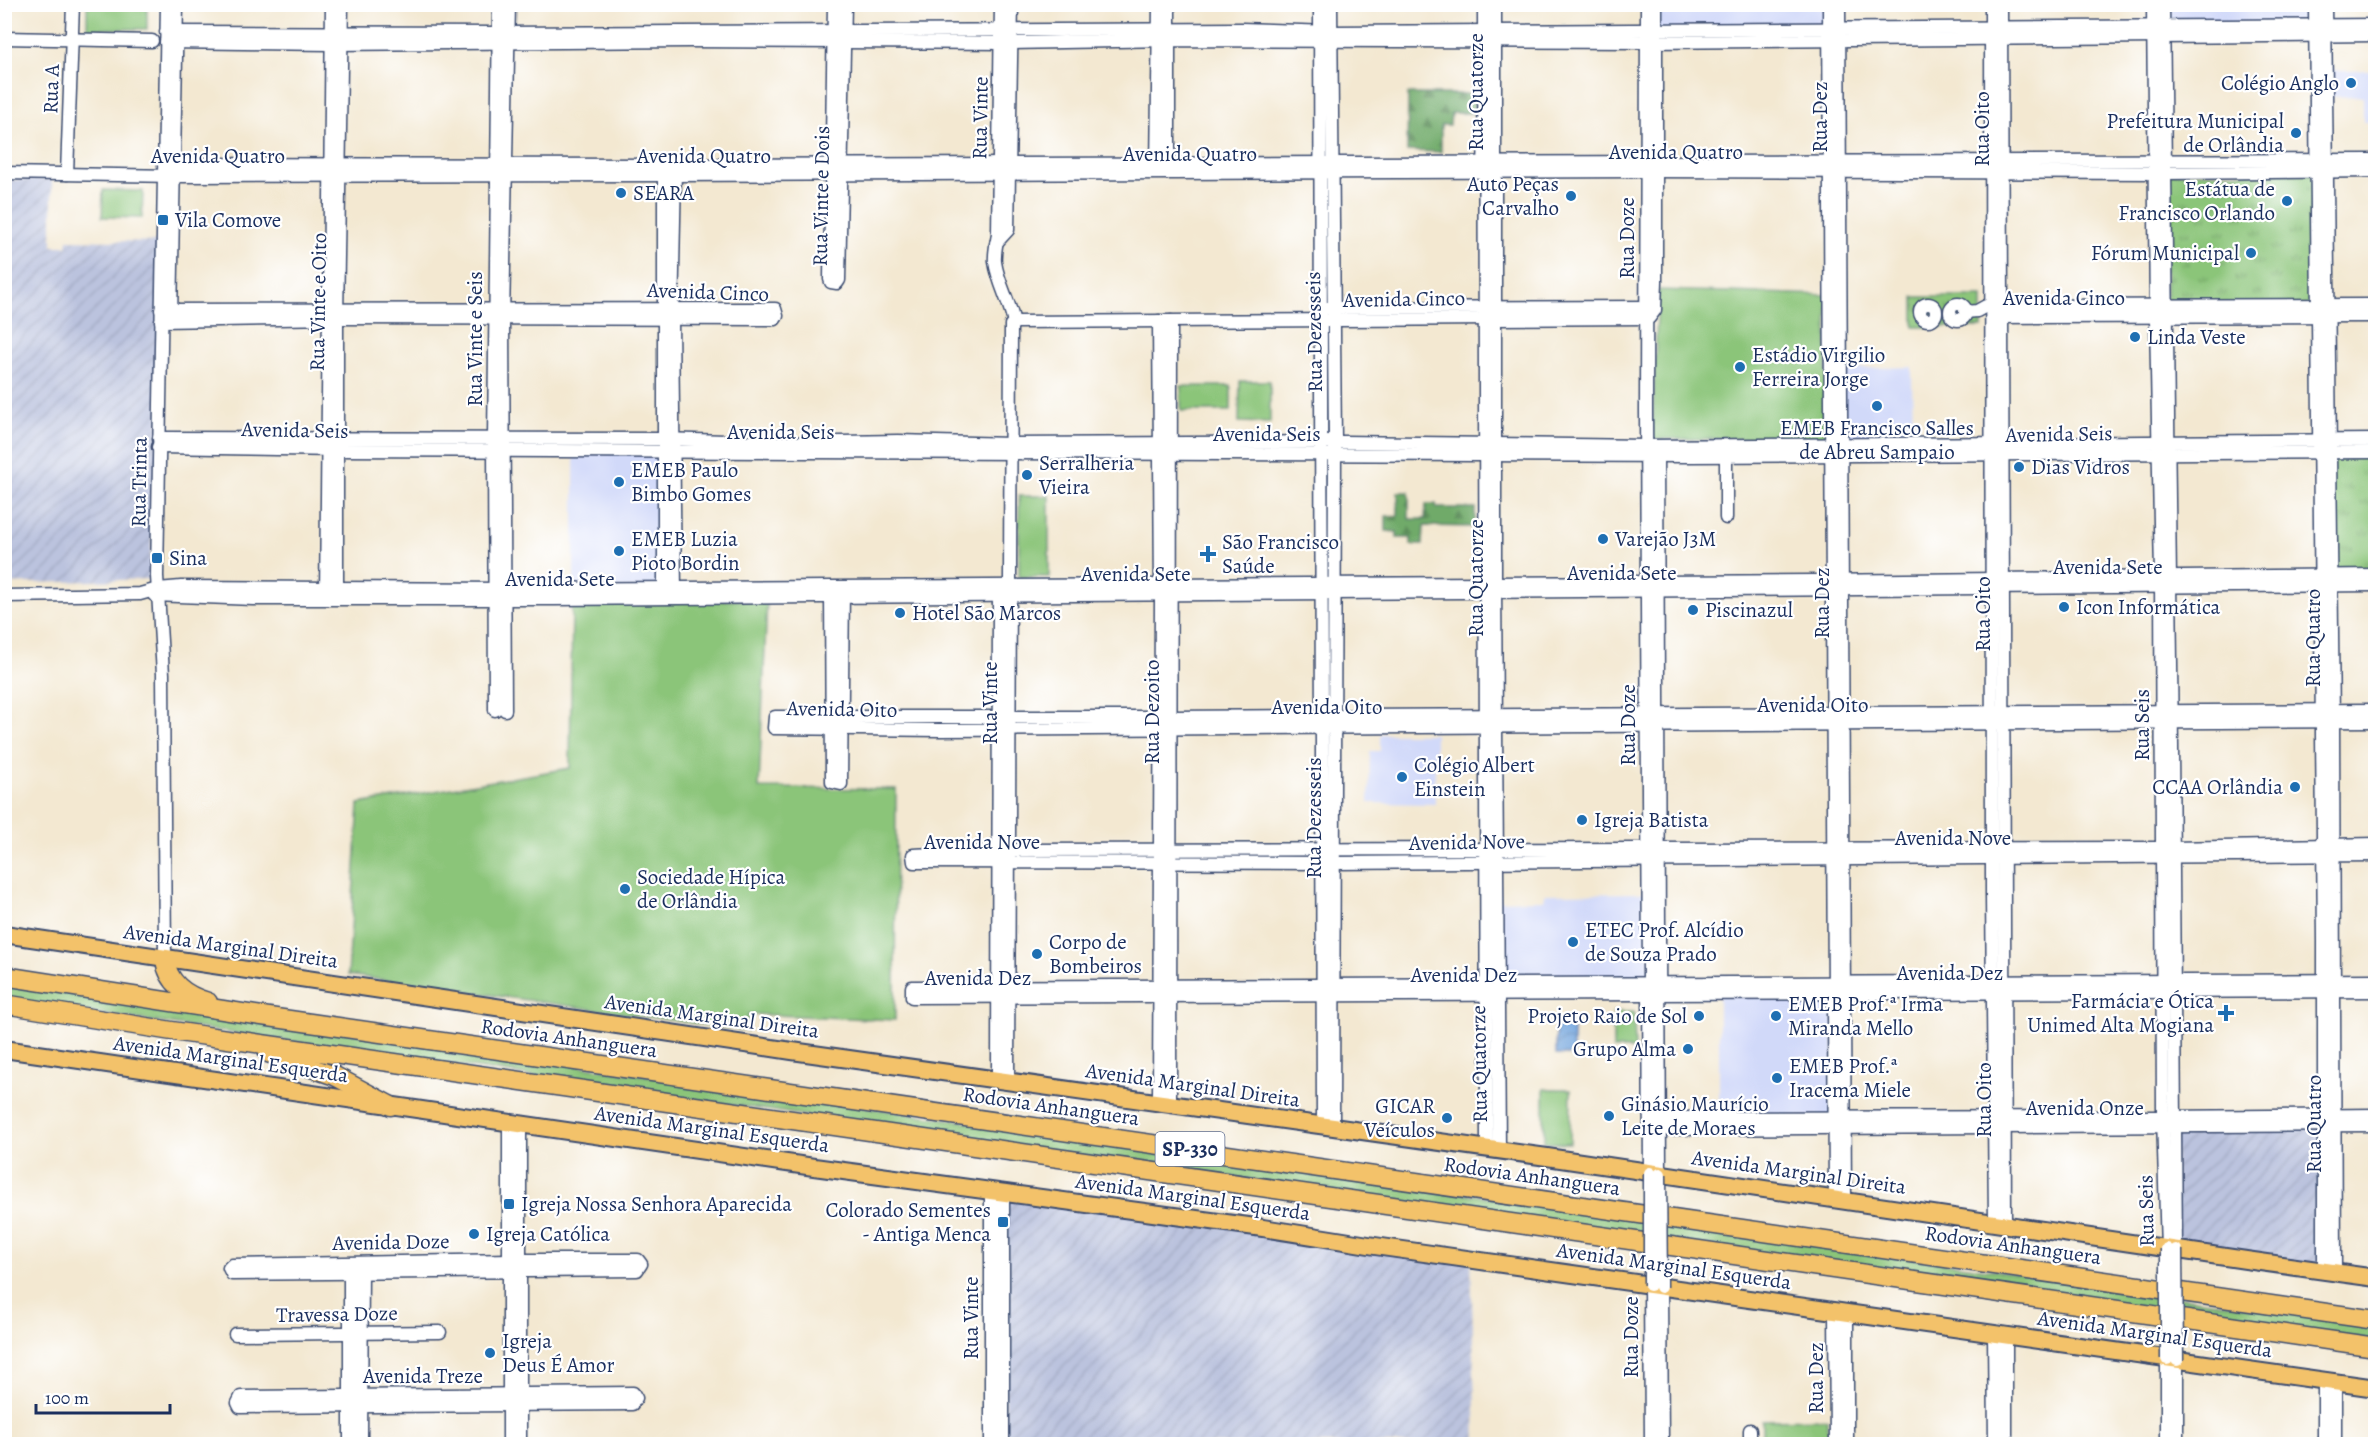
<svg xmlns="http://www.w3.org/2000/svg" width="2380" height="1449" font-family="Alegreya,serif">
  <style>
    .built { fill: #d1d9f9 }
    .industrial { fill: url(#industrial-furrows) }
    .green { fill: #8bc579; stroke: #537a6c; stroke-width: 1.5 }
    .forest { fill: url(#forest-firs); stroke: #466c64; stroke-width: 1.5 }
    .park { fill: url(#park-tufts); stroke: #537a6c; stroke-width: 1.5 }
    .water { fill: url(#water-waves); stroke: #46699d; stroke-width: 1.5 }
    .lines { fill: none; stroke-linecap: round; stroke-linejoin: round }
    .minor-casing { stroke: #3b4b6f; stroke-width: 15 }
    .major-casing { stroke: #3b4b6f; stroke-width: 20 }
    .highway-casing { stroke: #3b4b6f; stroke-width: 21 }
    .minor { stroke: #fff; stroke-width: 12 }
    .major { stroke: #f3c26a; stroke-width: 16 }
    .highway { stroke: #f3c26a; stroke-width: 18 }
    .minor-bridge-casing { stroke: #3b4b6f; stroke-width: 15; stroke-linecap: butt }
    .minor-bridge { stroke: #fff; stroke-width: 12 }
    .poi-dot { fill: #1f6fb2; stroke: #fff; stroke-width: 2 }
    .labels { text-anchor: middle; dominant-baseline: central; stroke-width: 4.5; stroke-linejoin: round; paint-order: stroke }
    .shield { fill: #fff; stroke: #5f6d8e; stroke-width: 1.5 }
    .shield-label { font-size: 20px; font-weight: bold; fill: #1b2f5e }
    .poi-label { font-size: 21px; fill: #1b2f5e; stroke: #fff; text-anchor: start }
    .street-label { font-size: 21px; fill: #1b2f5e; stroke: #fff }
  </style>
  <defs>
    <pattern id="industrial-furrows" width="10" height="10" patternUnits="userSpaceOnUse" patternTransform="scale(1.5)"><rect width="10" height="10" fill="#bbc3de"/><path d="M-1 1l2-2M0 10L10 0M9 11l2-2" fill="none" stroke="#a0a8c1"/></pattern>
    <pattern id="forest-firs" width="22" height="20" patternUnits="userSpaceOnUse" patternTransform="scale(1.5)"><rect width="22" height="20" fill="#70aa69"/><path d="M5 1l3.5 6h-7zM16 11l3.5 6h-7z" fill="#5b8b5a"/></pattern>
    <pattern id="park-tufts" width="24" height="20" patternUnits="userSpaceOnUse" patternTransform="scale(1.5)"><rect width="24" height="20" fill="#8bc579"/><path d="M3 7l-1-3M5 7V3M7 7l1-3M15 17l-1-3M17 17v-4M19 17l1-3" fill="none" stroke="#71a066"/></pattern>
    <pattern id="water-waves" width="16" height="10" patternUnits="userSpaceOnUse" patternTransform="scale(1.5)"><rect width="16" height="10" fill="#70a3dc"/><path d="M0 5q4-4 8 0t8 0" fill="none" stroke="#5b85b6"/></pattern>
  </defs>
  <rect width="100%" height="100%" fill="#fff"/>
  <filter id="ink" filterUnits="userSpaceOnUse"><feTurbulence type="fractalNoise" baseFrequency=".0167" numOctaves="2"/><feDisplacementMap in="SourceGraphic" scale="12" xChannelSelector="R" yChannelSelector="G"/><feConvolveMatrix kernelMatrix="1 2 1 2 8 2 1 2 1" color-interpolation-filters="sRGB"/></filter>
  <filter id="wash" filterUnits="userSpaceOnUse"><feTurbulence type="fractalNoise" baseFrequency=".008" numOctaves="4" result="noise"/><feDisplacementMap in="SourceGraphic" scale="24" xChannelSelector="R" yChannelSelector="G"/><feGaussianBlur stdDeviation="1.35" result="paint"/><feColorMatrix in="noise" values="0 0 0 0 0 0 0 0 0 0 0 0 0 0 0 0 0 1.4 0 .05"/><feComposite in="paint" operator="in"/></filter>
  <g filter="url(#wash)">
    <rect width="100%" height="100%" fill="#f3e8d1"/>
    <g class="built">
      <polygon points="1656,5 1829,5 1829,30 1656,31"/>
      <polygon points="2163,5 2315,5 2316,26 2163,27"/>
      <polygon points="2326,70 2375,70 2374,122 2363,122 2363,96 2326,97"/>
      <polygon points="1912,367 1913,444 1841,445 1841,369"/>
      <polygon points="574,450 664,451 664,587 574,589"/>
      <polygon points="1380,734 1435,734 1435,804 1369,803 1370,751 1380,751"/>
      <polygon points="1648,893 1649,983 1497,984 1497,901 1544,900 1545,894"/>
      <polygon points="1833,992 1834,1117 1719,1117 1719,993"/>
    </g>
    <g class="industrial">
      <polygon points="52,179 52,246 67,246 68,240 162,242 158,447 149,579 5,584 4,180"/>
      <polygon points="2323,1126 2324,1271 2176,1250 2175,1127"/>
      <polygon points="1006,1196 1471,1260 1476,1444 1005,1444"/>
    </g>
    <g class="green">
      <rect x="87" y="5" width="60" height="24"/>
      <polygon points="103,190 143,191 142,218 102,217"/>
      <polygon points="1658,290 1828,295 1825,439 1652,439"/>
      <polygon points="1240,381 1270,381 1270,423 1239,422"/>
      <rect x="1181" y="386" width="50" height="25"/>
      <rect x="1019" y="496" width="30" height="81"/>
      <polygon points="767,600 759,788 896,789 895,1020 748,1014 747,1031 348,975 359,804 570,768 572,601"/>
      <polygon points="4,983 2375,1325 2375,1342 5,1000"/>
      <polygon points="1613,1012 1634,1012 1635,1049 1613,1049"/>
      <polygon points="1544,1089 1571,1089 1570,1143 1544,1143"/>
      <polygon points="1828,1419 1829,1444 1762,1444 1762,1420"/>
    </g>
    <g class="forest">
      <polygon points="1408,94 1474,94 1474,113 1451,113 1450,125 1441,125 1441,152 1407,151"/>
      <polygon points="1398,492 1409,492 1409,519 1425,519 1426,504 1436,504 1437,508 1475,508 1475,527 1424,526 1423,545 1411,545 1411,538 1397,538 1397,532 1386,531 1386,516 1398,516"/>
    </g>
    <g class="park">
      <polygon points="2316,172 2318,305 2166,307 2165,173"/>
      <rect x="1914" y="297" width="68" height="30"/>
      <polygon points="2330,452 2375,452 2375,575 2332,575"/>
    </g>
    <rect class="water" x="1556" y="1022" width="17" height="33"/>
  </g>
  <g filter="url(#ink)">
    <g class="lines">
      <defs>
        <g id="minor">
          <polyline points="834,4 830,279 831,282 837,283 839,280 845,4"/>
          <path d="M1001,4L998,233C997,243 994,252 995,262C998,283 1010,302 1014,323"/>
          <polyline points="1320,4 1323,1126"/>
          <polyline points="1331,4 1335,442 1333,1127"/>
          <polyline points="1484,4 1487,1149"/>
          <polyline points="1495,4 1495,583 1499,1150"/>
          <polyline points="1647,4 1646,411 1650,1173"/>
          <polyline points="1829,4 1835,1200"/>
          <polyline points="1839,4 1845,1201"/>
          <polyline points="1991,4 1992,893 1995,1223"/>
          <polyline points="2001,4 2005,1224"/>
          <polyline points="2153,4 2156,318 2161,576 2163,1117 2167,1249"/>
          <polyline points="2163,4 2172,746 2176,1250"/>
          <polyline points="2315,4 2324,941 2324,1271"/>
          <polyline points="2325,4 2333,721 2335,1272"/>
          <polyline points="166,32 498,33 1242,29 1331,32 2376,25"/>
          <polyline points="4,38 152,41"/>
          <polyline points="166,42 331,44 689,41 1011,43 1169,40 1647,42 2376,35"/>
          <polyline points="164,164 675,165 2376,160"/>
          <polyline points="664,169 664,593"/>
          <polyline points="1169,169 1169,4"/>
          <polyline points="675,170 672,320 675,593"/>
          <polyline points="1157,171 1159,4"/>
          <polyline points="4,173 174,176 675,175 1647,171 2165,173 2376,171"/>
          <polyline points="67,174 73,4"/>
          <polyline points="996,243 1008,230 1012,4"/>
          <circle cx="1958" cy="312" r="8"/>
          <circle cx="1928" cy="312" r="8"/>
          <polyline points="1327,308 1654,307"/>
          <polyline points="1965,312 1977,311 1986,306 2376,305"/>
          <polyline points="171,317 177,4"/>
          <polyline points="1993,317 2376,316"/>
          <polyline points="161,321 337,318 775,319 777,316 775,309 161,310"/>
          <polyline points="1159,321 1161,594 1159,1102"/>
          <polyline points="159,438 664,439 784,443 898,441 1011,444 1344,442 1647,446 2376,440"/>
          <polyline points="158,447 337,450 1689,456 2376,452"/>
          <polyline points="1657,449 1660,1174"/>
          <polyline points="1726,518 1726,450"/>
          <polyline points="831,590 832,782 841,784 843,590"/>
          <polyline points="154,595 253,599 554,599 2376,585"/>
          <polyline points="4,596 140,594 158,589 181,587 505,589 1815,581 2376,575"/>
          <polyline points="337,596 337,318 342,4"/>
          <polyline points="326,597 332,4"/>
          <polyline points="495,710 494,439 499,4"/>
          <polyline points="505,710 503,319 509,4"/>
          <polyline points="2376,710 1171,717 775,717 774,728 940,730 2376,721"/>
          <polyline points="2376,844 2173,848 1009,850 913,855 914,862 1333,863 2376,855"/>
          <polyline points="165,960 163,674 157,576 167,4"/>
          <polyline points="2376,980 912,987 912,997 2376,991"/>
          <polyline points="998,1080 999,589"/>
          <polyline points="1008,1081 1011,325 1017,322 1649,318 1655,310 1656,281 1656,4"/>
          <polyline points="1170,1104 1171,321"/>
          <polyline points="1654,1118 2163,1117 2376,1115"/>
          <polyline points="509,1123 509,1444"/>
          <polyline points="1654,1129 2376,1125"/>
          <polygon points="510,1260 638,1260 641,1264 637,1270 232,1274 229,1268 232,1265"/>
          <polyline points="350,1266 350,1444"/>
          <polyline points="1650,1285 1651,1444"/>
          <polyline points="1661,1287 1662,1444"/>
          <polyline points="1835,1312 1836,1444"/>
          <polyline points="1994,1333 1995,1444"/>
          <polyline points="235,1334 440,1332"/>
          <polyline points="2006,1335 2006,1444"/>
          <polygon points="633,1393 636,1398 632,1404 240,1407 238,1403 241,1397"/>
          <polyline points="1750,1430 1750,1444"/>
          <polyline points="361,1444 362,1266"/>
          <polyline points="520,1444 520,1124"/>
          <polyline points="991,1444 991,1192"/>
          <polyline points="1003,1444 1003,1194"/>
          <polyline points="1847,1444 1847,1313"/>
          <polyline points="2167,1444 2167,1359"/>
          <polyline points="2177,1444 2177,1360"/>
          <polyline points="2324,1444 2324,1381"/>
          <polyline points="2335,1444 2335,1383"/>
        </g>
        <g id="major">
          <polyline points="4,934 792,1051 1547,1157 2246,1260 2376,1278"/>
          <polyline points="4,1049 814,1167 1263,1228 1375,1246 2376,1388"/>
        </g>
        <g id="highway">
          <path d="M165,960C168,983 187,996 208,1002"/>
          <polyline points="4,976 255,1015 2376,1320"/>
          <polyline points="4,1004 172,1031 2376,1347"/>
          <polyline points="268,1053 335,1076 391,1106"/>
        </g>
      </defs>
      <use href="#minor" class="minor-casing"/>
      <use href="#major" class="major-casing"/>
      <use href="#highway" class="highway-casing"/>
      <use href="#minor" class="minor"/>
      <use href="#major" class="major"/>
      <use href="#highway" class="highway"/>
      <defs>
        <g id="minor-bridge">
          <polyline points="1650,1173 1650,1285"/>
          <polyline points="1660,1174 1661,1287"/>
          <polyline points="2167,1249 2167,1359"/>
          <polyline points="2176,1250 2177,1360"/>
        </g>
      </defs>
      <use href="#minor-bridge" class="minor-bridge-casing"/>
      <use href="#minor-bridge" class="minor-bridge"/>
    </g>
  </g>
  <g class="poi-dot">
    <circle cx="2351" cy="83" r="6"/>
    <circle cx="2296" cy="133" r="6"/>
    <circle cx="621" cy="193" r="6"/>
    <circle cx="1571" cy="196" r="6"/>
    <circle cx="2287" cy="201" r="6"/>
    <rect x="157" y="214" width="12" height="12" rx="3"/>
    <circle cx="2251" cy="253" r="6"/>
    <circle cx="2135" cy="337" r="6"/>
    <circle cx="1740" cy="367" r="6"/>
    <circle cx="1877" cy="406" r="6"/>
    <circle cx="2019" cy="467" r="6"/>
    <circle cx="1027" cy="475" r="6"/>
    <circle cx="619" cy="482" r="6"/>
    <circle cx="1603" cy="539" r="6"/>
    <circle cx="619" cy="551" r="6"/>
    <path d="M1205 545h6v6h6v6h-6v6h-6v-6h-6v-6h6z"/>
    <rect x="151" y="552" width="12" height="12" rx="3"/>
    <circle cx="2064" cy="607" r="6"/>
    <circle cx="1693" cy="610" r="6"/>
    <circle cx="900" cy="613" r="6"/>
    <circle cx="1402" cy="777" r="6"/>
    <circle cx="2295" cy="787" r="6"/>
    <circle cx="1582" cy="820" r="6"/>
    <circle cx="625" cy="889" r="6"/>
    <circle cx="1573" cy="942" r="6"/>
    <circle cx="1037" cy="954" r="6"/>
    <path d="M2223 1004h6v6h6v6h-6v6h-6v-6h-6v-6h6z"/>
    <circle cx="1699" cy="1016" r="6"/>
    <circle cx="1776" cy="1016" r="6"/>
    <circle cx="1688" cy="1049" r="6"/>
    <circle cx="1777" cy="1078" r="6"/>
    <circle cx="1609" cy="1116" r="6"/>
    <circle cx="1447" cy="1118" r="6"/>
    <rect x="503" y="1198" width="12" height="12" rx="3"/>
    <rect x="997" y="1216" width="12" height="12" rx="3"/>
    <circle cx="474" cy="1234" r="6"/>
    <circle cx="490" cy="1353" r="6"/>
  </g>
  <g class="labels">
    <rect class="shield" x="1155.5" y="1132" width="69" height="34" rx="4.5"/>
    <g class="shield-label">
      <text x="1190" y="1149">SP-330</text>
    </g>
    <g class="poi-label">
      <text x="2339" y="83" text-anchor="end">Colégio Anglo</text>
      <text x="2284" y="121" text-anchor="end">Prefeitura Municipal<tspan x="2284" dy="24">de Orlândia</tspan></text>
      <text x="1559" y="184" text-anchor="end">Auto Peças<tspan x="1559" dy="24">Carvalho</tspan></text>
      <text x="2275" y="189" text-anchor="end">Estátua de<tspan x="2275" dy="24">Francisco Orlando</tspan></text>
      <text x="633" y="193">SEARA</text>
      <text x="175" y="220">Vila Comove</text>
      <text x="2239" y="253" text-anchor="end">Fórum Municipal</text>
      <text x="2147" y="337">Linda Veste</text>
      <text x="1752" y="355">Estádio Virgilio<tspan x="1752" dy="24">Ferreira Jorge</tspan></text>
      <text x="1877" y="428" text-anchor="middle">EMEB Francisco Salles<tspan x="1877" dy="24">de Abreu Sampaio</tspan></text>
      <text x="1039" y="463">Serralheria<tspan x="1039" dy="24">Vieira</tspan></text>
      <text x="2031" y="467">Dias Vidros</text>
      <text x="631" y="470">EMEB Paulo<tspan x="631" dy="24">Bimbo Gomes</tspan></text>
      <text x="631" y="539">EMEB Luzia<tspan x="631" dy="24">Pioto Bordin</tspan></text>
      <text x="1615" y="539">Varejão J3M</text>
      <text x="1222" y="542">São Francisco<tspan x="1222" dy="24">Saúde</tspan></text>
      <text x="169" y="558">Sina</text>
      <text x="2076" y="607">Icon Informática</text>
      <text x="1705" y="610">Piscinazul</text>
      <text x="912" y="613">Hotel São Marcos</text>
      <text x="1414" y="765">Colégio Albert<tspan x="1414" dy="24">Einstein</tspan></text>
      <text x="2283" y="787" text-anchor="end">CCAA Orlândia</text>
      <text x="1594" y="820">Igreja Batista</text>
      <text x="637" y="877">Sociedade Hípica<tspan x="637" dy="24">de Orlândia</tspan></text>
      <text x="1585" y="930">ETEC Prof. Alcídio<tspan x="1585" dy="24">de Souza Prado</tspan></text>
      <text x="1049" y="942">Corpo de<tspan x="1049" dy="24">Bombeiros</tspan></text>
      <text x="2214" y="1001" text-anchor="end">Farmácia e Ótica<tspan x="2214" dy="24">Unimed Alta Mogiana</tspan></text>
      <text x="1788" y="1004">EMEB Prof.ª Irma<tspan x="1788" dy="24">Miranda Mello</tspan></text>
      <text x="1687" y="1016" text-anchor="end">Projeto Raio de Sol</text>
      <text x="1676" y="1049" text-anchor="end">Grupo Alma</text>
      <text x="1789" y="1066">EMEB Prof.ª<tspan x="1789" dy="24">Iracema Miele</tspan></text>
      <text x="1621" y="1104">Ginásio Maurício<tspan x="1621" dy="24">Leite de Moraes</tspan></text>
      <text x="1435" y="1106" text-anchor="end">GICAR<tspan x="1435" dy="24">Veículos</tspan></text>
      <text x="521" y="1204">Igreja Nossa Senhora Aparecida</text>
      <text x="991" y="1210" text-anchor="end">Colorado Sementes<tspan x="991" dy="24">- Antiga Menca</tspan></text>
      <text x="486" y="1234">Igreja Católica</text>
      <text x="502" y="1341">Igreja<tspan x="502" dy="24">Deus É Amor</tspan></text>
    </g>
    <g class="street-label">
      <text transform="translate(51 89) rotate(-88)">Rua A</text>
      <text transform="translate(1476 92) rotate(-90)">Rua Quatorze</text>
      <text transform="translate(1820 117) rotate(-90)">Rua Dez</text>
      <text transform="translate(980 118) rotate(-89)">Rua Vinte</text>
      <text transform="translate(1982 129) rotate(-90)">Rua Oito</text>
      <text x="1676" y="152">Avenida Quatro</text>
      <text x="1190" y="154">Avenida Quatro</text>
      <text x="218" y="156">Avenida Quatro</text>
      <text x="704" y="156">Avenida Quatro</text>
      <text transform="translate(821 196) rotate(-89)">Rua Vinte e Dois</text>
      <text transform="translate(1627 238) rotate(-90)">Rua Doze</text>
      <text transform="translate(708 292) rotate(2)">Avenida Cinco</text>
      <text x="2064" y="298">Avenida Cinco</text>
      <text transform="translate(1404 299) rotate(-1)">Avenida Cinco</text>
      <text transform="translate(318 302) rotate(-89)">Rua Vinte e Oito</text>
      <text transform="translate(1314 332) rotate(-91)">Rua Dezesseis</text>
      <text transform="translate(475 339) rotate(-90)">Rua Vinte e Seis</text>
      <text transform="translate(295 430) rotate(1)">Avenida Seis</text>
      <text x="781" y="432">Avenida Seis</text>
      <text x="1267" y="434">Avenida Seis</text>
      <text transform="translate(2059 434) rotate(-1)">Avenida Seis</text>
      <text transform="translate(139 482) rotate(-89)">Rua Trinta</text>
      <text x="2108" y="567">Avenida Sete</text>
      <text x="1622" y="573">Avenida Sete</text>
      <text x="1136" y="574">Avenida Sete</text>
      <text transform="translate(1476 578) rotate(-90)">Rua Quatorze</text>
      <text x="560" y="579">Avenida Sete</text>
      <text transform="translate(1822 603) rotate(-90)">Rua Dez</text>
      <text transform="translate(1983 614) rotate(-90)">Rua Oito</text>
      <text transform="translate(2313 638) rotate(-90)">Rua Quatro</text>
      <text transform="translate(990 703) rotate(-90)">Rua Vinte</text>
      <text x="1813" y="705">Avenida Oito</text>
      <text x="1327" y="707">Avenida Oito</text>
      <text transform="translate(842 709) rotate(1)">Avenida Oito</text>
      <text transform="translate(1152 712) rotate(-90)">Rua Dezoito</text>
      <text transform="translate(1628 725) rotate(-90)">Rua Doze</text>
      <text transform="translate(2142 725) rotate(-90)">Rua Seis</text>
      <text transform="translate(1314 818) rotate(-90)">Rua Dezesseis</text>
      <text x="1953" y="838">Avenida Nove</text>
      <text x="982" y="842">Avenida Nove</text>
      <text transform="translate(1467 842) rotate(-1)">Avenida Nove</text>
      <text transform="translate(231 946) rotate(8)">Avenida Marginal Direita</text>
      <text x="1950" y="973">Avenida Dez</text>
      <text x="1464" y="975">Avenida Dez</text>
      <text x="978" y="978">Avenida Dez</text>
      <text transform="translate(712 1016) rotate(8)">Avenida Marginal Direita</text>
      <text transform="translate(569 1038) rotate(8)">Rodovia Anhanguera</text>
      <text transform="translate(231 1059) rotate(8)">Avenida Marginal Esquerda</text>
      <text transform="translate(1479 1064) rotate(-91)">Rua Quatorze</text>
      <text transform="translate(1193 1085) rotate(8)">Avenida Marginal Direita</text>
      <text transform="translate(1984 1100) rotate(-90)">Rua Oito</text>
      <text transform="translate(1051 1106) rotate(8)">Rodovia Anhanguera</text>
      <text x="2085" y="1108">Avenida Onze</text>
      <text transform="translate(2314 1124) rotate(-90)">Rua Quatro</text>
      <text transform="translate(712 1129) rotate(8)">Avenida Marginal Esquerda</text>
      <text transform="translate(1799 1172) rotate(8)">Avenida Marginal Direita</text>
      <text transform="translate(1532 1176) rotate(8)">Rodovia Anhanguera</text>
      <text transform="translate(1193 1197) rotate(8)">Avenida Marginal Esquerda</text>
      <text transform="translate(2146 1211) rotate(-91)">Rua Seis</text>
      <text transform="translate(391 1242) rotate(-1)">Avenida Doze</text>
      <text transform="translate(2013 1245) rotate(8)">Rodovia Anhanguera</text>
      <text transform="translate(1674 1266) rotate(8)">Avenida Marginal Esquerda</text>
      <text transform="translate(337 1314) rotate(-1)">Travessa Doze</text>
      <text transform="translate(971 1318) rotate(-90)">Rua Vinte</text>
      <text transform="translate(2155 1334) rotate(8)">Avenida Marginal Esquerda</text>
      <text transform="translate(1631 1337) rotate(-90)">Rua Doze</text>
      <text x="423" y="1376">Avenida Treze</text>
      <text transform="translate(1816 1378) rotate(-90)">Rua Dez</text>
    </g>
  </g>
  <rect width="2380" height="1449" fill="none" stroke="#fff" stroke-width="24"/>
  <path d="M36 1404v9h134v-9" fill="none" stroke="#1b2f5e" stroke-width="3"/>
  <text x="45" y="1404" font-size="18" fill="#1b2f5e" stroke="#ffffff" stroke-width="4.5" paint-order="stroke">100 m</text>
</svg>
